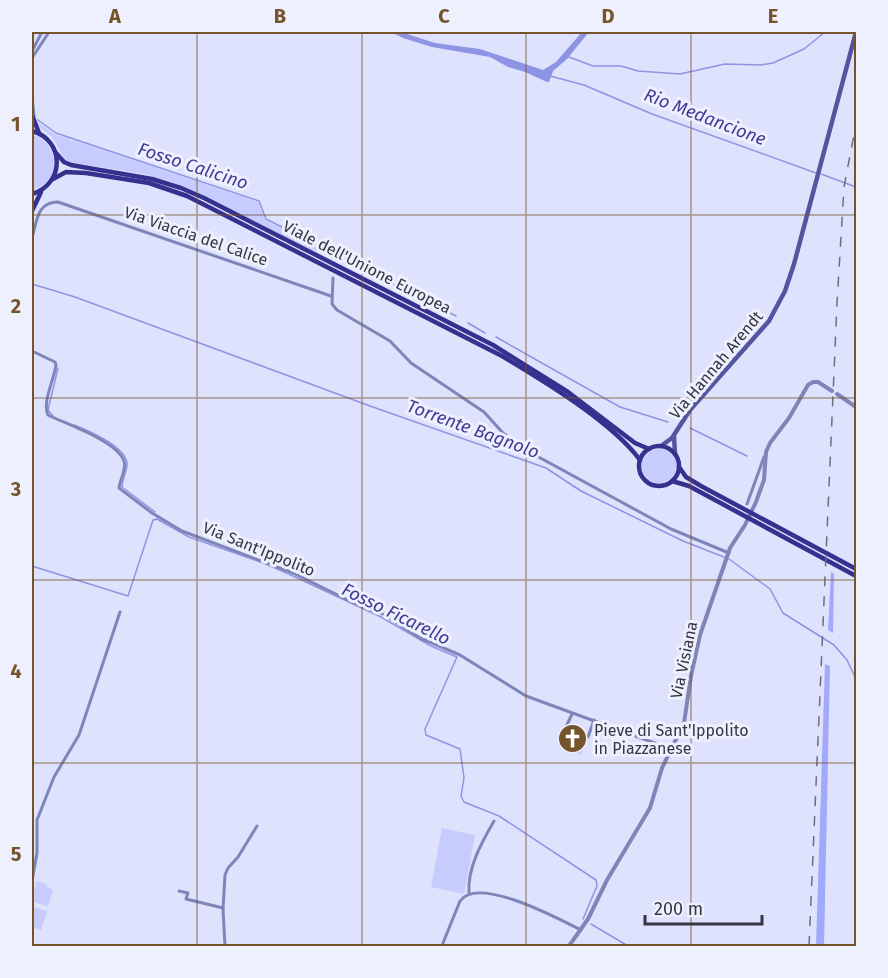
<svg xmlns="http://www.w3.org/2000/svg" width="888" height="978" font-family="'Fira Sans',sans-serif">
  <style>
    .green { fill: #c6ccfd }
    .forest { fill: #a2a9fa }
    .water { fill: #8e94e3 }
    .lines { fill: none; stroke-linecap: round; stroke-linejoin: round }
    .stream { stroke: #8e94e3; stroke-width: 1.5 }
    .minor { stroke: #7f85b9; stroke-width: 3 }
    .tertiary { stroke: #7f85b9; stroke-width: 4 }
    .secondary { stroke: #5355a1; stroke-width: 4.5 }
    .primary { stroke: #36308e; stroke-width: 4.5 }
    .rail { stroke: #6c6e80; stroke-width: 1.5; stroke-dasharray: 10 10; stroke-linecap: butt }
    .grid { fill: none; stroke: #76542b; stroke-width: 1.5; stroke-opacity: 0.55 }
    .labels { text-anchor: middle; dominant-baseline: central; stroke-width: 6; stroke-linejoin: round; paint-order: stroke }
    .street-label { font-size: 16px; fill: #343643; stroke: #eef0fe }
    .poi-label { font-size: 16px; fill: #343643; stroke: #eef0fe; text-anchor: start }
    .water-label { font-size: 18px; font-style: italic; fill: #3f3c98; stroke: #eef0fe }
    .neatline { fill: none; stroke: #76542b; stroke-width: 2 }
    .grid-label { font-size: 20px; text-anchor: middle; font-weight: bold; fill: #76542b }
  </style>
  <rect width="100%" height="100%" fill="#dee2fd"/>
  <g class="green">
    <path d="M36,121L54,134L70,139V142L73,140L258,202L265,220L336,257L310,249L176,183L144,174L69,162C59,156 59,144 51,136C45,131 40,129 36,121Z"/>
    <path d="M32,134C60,144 63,181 32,190Z"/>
    <circle cx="659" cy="466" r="17"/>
    <polygon points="580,734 588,737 581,755 573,752"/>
    <polygon points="442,828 475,835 464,894 431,887"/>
    <polygon points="36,881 46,884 47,887 53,890 48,906 32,902"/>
    <polygon points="34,907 47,911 41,930 32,927"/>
  </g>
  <g class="forest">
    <polygon points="831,572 834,574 833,633 828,630"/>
    <polygon points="825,664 830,666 824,946 816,946"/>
  </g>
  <polygon class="water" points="391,32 401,32 435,43 480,49 543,70 556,62 582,32 589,32 567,59 553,71 549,82 547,82 525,72 508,67 490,57 432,47 403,38"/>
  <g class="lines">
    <g class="stream">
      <polyline points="569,57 593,66 621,66 638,71 680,74 725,64 761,65 773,63 804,49 825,32"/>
      <polyline points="550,76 584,85 652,114 816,173"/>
      <polyline points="38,120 56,133 259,201 266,219 456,316"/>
      <polyline points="821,174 856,187"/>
      <polyline points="32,284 75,297 370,406 546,468 581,491 683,541 724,557"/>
      <polyline points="468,323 485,333"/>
      <polyline points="496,337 620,407 668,422"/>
      <polyline points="53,416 48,410 58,368"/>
      <path d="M74,425C87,430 127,447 127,464C127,472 122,479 122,487L155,512"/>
      <polyline points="690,428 747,456"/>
      <polyline points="729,559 770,589 783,613 834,645 847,660 856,679"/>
      <polyline points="32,566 128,596 153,520 157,519 189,537 266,564 293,576 381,617 431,646 457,657 425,729 426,735 460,749 464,778 461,796 464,802 499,816 596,880 597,886 583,919"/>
      <polyline points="591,924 628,946"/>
    </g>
    <g class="minor">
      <polyline points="32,51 42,32"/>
      <polyline points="32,58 49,32"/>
      <polyline points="32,97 34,116"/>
      <path d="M32,238C37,221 37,202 58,202L331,296"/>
      <polyline points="333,278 332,304 337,310 390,341 411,363 484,412 503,433 522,448 671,529 729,553"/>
      <path d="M32,351L55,362L56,365C54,380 42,402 48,415C66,424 117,441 124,461C127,469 120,479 119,488L152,513L182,531L293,573L362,607L383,614L420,638L460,655L526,696L671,749"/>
      <polyline points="747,504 764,457"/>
      <polyline points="572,714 566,727 588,737 594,720"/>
      <polyline points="32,881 37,853 37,820 54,777 79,735 120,612"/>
      <polyline points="179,891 188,893 186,899 223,908"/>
      <path d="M469,893C467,868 482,842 494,821"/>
      <path d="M443,943L460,901C478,875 559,919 581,930"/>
      <polyline points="225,946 223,909 225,875 228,868 238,857 257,826"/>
    </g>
    <g class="tertiary">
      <polyline points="837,394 856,407"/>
      <polyline points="569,946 588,919 607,880 650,808 662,768 684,723 691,676 700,635 730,548 745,525 756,502 764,480 766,452 770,443 789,418 808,385 813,382 818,382 832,391"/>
    </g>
    <g class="secondary">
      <polyline points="674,436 675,454"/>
      <polyline points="661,446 672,438 690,410 769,321 785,291 794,264 856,32"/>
    </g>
    <g class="primary">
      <polyline points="32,115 39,133"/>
      <path d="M32,131C65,140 65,184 32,194"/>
      <polyline points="56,153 64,162 71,165 152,179 181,188 204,198 493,345 568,392 635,443 649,449"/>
      <path d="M53,179L66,172L86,173L149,183L187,196L502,356C544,381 612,422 640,460"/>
      <polyline points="32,211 41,192"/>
      <circle cx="659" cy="466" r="20"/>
      <polyline points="679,467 686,477 701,486 856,569"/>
      <polyline points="672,481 689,486 856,576"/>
    </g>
    <polyline class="rail" points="809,946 837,303 844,187 856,124"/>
  </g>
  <path class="grid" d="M197,32V946M362,32V946M526,32V946M691,32V946M32,215H856M32,398H856M32,580H856M32,763H856"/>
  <defs>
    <symbol id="church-disc" viewBox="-11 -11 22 22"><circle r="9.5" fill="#76542b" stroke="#eef0fe"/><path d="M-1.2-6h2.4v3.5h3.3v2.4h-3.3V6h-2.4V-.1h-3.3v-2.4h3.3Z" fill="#fff"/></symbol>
  </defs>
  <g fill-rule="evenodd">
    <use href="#church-disc" x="556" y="722" width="33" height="33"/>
  </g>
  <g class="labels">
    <g class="street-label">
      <text transform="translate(196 236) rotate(19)">Via Viaccia del Calice</text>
      <text transform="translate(367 267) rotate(27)">Viale dell'Unione Europea</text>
      <text transform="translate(716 365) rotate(-50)">Via Hannah Arendt</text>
      <text transform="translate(259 549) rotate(22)">Via Sant'Ippolito</text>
      <text transform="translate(684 660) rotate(-78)">Via Visiana</text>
    </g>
    <g class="poi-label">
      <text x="594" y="730">Pieve di Sant'Ippolito<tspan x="594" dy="18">in Piazzanese</tspan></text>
    </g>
    <g class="water-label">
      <text transform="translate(705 117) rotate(21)">Rio Medancione</text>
      <text transform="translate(193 166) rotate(18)">Fosso Calicino</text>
      <text transform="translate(473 429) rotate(20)">Torrente Bagnolo</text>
      <text transform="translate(396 614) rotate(26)">Fosso Ficarello</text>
    </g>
  </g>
  <rect width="888" height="978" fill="none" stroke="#eef0fe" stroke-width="66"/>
  <path d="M645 915v9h117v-9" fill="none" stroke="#343643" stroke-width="3"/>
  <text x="654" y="915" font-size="18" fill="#343643" stroke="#eef0fe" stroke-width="4.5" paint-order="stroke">200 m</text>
  <rect x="33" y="33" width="822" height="912" class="neatline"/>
  <g class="grid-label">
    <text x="115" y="23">A</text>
    <text x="280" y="23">B</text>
    <text x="444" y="23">C</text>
    <text x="608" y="23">D</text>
    <text x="773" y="23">E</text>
    <text x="16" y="131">1</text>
    <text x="16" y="313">2</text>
    <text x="16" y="496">3</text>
    <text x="16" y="678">4</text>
    <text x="16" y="861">5</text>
  </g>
</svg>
